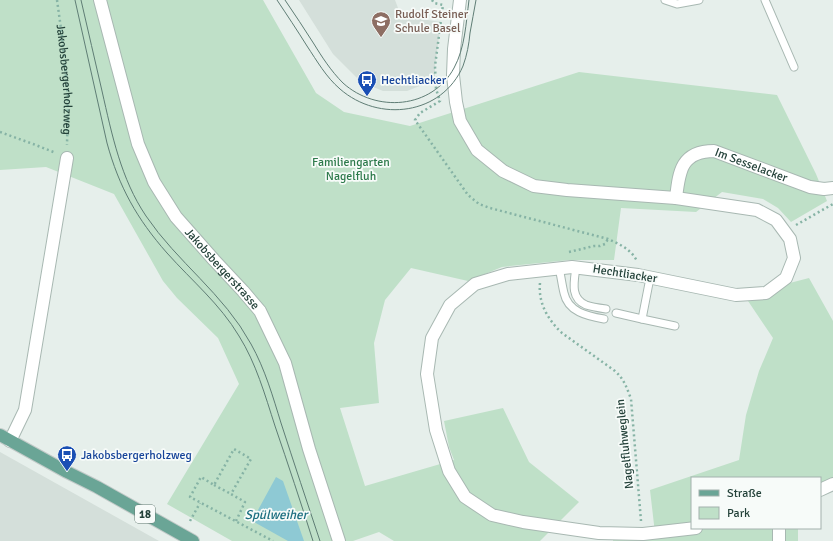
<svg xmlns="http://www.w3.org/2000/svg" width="833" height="541" font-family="Signika,sans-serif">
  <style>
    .built { fill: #d4dfda }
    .green { fill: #bfe0c8 }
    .water { fill: #8ec9d4 }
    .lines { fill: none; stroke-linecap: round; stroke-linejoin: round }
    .service-casing { stroke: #a8b8b2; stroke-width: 9 }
    .minor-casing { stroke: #a8b8b2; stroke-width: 14 }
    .primary-casing { stroke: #c2cac8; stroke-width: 14 }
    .path { stroke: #86b3a5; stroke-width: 2.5; stroke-dasharray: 2 3; stroke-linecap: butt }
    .service { stroke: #fff; stroke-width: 7 }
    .minor { stroke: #fff; stroke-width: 12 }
    .primary { stroke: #6aa596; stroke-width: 12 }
    .tram { stroke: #5f7d75; stroke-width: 1 }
    .labels { text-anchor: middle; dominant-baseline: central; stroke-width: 3.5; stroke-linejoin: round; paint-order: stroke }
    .shield { fill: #f7fbf9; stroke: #637a73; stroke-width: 1 }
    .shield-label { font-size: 11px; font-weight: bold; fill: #24423a }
    .education-label { font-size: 12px; fill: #785e54; stroke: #f7fbf9; text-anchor: start }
    .street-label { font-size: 12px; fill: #24423a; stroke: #f7fbf9 }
    .transit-label { font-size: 12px; fill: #164399; stroke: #f7fbf9; text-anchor: start }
    .park-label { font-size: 12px; fill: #2d7a4b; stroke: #f7fbf9 }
    .water-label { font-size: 13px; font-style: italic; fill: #1c6f80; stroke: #f7fbf9 }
  </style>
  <rect width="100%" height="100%" fill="#e6efeb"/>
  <g class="built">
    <polygon points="299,0 395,0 401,16 441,22 435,66 435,80 407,91 383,91 361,82 333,54"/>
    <polygon points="0,452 159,541 0,541"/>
  </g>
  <g class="green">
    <polygon points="0,0 263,0 316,93 344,112 410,126 579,72 777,95 816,174 827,201 791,222 778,208 763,199 722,192 696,212 621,208 614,260 569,260 502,267 468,281 411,268 385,300 374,343 379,403 340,408 365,486 454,460 449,447 444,421 503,408 529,462 579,502 540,541 394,541 379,532 353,541 232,541 167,504 239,384 218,338 177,298 163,281 114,194 46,167 0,170"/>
    <polygon points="809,278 833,321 833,484 820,490 820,478 692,478 692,528 798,528 798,541 613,541 614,533 655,533 650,490 739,460 746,415 759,371 773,338 744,295"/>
  </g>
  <polygon class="water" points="276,477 283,481 304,541 288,541 252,521"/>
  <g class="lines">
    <defs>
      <g id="service">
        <polyline points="665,0 677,4 699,0"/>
        <polyline points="765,0 794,67"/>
        <path d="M576,267C574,282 570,298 586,305C592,307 599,308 606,309"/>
        <path d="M559,268C561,276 562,285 564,293C568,312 587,316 604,319"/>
        <polyline points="616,313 642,319 650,278"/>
        <polyline points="642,319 675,326"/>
      </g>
      <g id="minor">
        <path id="s2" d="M100,0L138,144L154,182L176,217L214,260L243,291L260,311L285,363L309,449L339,541"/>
        <polyline points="460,0 454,49 453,75 456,102 460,121 477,150 503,171 534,186 567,190 676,198 757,210 776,220 790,239 794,258 786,278 766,293 736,295 638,275 572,267 508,274 475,284 450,305 432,338 427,374 436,430 449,471 465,497 492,515 523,522 599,533 643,534 696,528"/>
        <path id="s3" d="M676,198C679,172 681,151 714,151L810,187L824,189L833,188"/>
        <polyline points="10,441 25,410 67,158"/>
        <polyline points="820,490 833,484"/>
        <polyline points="779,528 779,541"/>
      </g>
      <polyline id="primary" points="0,435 67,472 97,487 193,541"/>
    </defs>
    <use href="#service" class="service-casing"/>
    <use href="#minor" class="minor-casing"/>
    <use href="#primary" class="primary-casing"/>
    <g class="path">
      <path id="s1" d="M57,0L62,36L68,97L67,145"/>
      <path d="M432,0L434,3L443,5L435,66L436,89L440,101L420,113L415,120L468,195L479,204L490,208L608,239C619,244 631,249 637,261"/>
      <polyline points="0,132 33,144 56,153"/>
      <polyline points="796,225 833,204"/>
      <polyline points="569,252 594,246 600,246 605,244 608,239"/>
      <path d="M540,283C538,303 548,320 562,333L615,371C624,379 627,388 631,399L641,521"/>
      <polyline points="214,485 231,494"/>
      <polyline points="190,521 200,503"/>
      <polyline points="236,521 245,502 231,494 251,459 234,449 214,485 201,477 190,497 273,541"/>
    </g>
    <use href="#service" class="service"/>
    <use href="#minor" class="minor"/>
    <use href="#primary" class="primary"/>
    <g class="tram">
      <path d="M75,0L107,143C119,187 137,219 167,253C192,281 220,304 239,336C256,363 265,395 275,426C288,464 301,503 313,541"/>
      <path d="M81,0C88,30 95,61 102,91C112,135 121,179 146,216C177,262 224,294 251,344C265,369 273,397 281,423C294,463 307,502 320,541"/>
      <path d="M277,0C287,15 297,30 307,46C317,61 326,77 340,89C379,123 442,115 463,66C467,55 469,44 470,33C472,22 474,11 476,0"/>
      <path d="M285,0C295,14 304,29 314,44C322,57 331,71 343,83C376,113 432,109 454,68C465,48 466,23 469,0"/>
    </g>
  </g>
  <defs>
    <symbol id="school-pin" viewBox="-11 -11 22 30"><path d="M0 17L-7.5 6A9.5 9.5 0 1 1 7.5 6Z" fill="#8d6e63" stroke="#f7fbf9"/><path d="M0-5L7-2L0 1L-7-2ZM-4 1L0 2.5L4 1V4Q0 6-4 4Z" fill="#fff"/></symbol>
    <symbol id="bus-pin" viewBox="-11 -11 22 30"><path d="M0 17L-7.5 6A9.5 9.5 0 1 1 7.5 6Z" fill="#1a4fb4" stroke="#f7fbf9"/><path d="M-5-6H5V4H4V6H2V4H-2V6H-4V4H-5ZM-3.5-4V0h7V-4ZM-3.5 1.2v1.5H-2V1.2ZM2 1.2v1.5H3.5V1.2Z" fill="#fff"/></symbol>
  </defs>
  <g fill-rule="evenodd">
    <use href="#school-pin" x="370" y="10" width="22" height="30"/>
    <use href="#bus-pin" x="356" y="69" width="22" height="30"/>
    <use href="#bus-pin" x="56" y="444" width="22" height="30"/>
  </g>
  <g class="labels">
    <rect class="shield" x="135" y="505" width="20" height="18" rx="3"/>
    <g class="shield-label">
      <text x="145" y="514">18</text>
    </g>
    <g class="education-label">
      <text x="395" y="14">Rudolf Steiner<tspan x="395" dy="14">Schule Basel</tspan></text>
    </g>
    <g class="street-label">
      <text stroke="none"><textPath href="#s1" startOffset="80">Jakobsbergerholzweg</textPath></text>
      <text stroke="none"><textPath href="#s3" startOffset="109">Im Sesselacker</textPath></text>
      <text stroke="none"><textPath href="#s2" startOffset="301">Jakobsbergerstrasse</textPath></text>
      <text transform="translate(625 274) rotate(9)">Hechtliacker</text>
      <text transform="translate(625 444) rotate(-96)">Nagelfluhweglein</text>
    </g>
    <g class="transit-label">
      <text x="381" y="80">Hechtliacker</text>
      <text x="81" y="455">Jakobsbergerholzweg</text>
    </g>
    <g class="park-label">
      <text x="351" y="162">Familiengarten<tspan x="351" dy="14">Nagelfluh</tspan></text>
    </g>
    <g class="water-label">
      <text x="276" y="515">Spülweiher</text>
    </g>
  </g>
  <rect x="691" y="477" width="130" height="52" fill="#f7fbf9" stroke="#a3b1ad"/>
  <rect x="699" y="490" width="20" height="6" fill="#6aa596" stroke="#a3b1ad"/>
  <text x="727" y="497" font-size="12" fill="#24423a">Straße</text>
  <rect x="699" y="507" width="20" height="12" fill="#bfe0c8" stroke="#a3b1ad"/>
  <text x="727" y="517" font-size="12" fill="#24423a">Park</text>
</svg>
